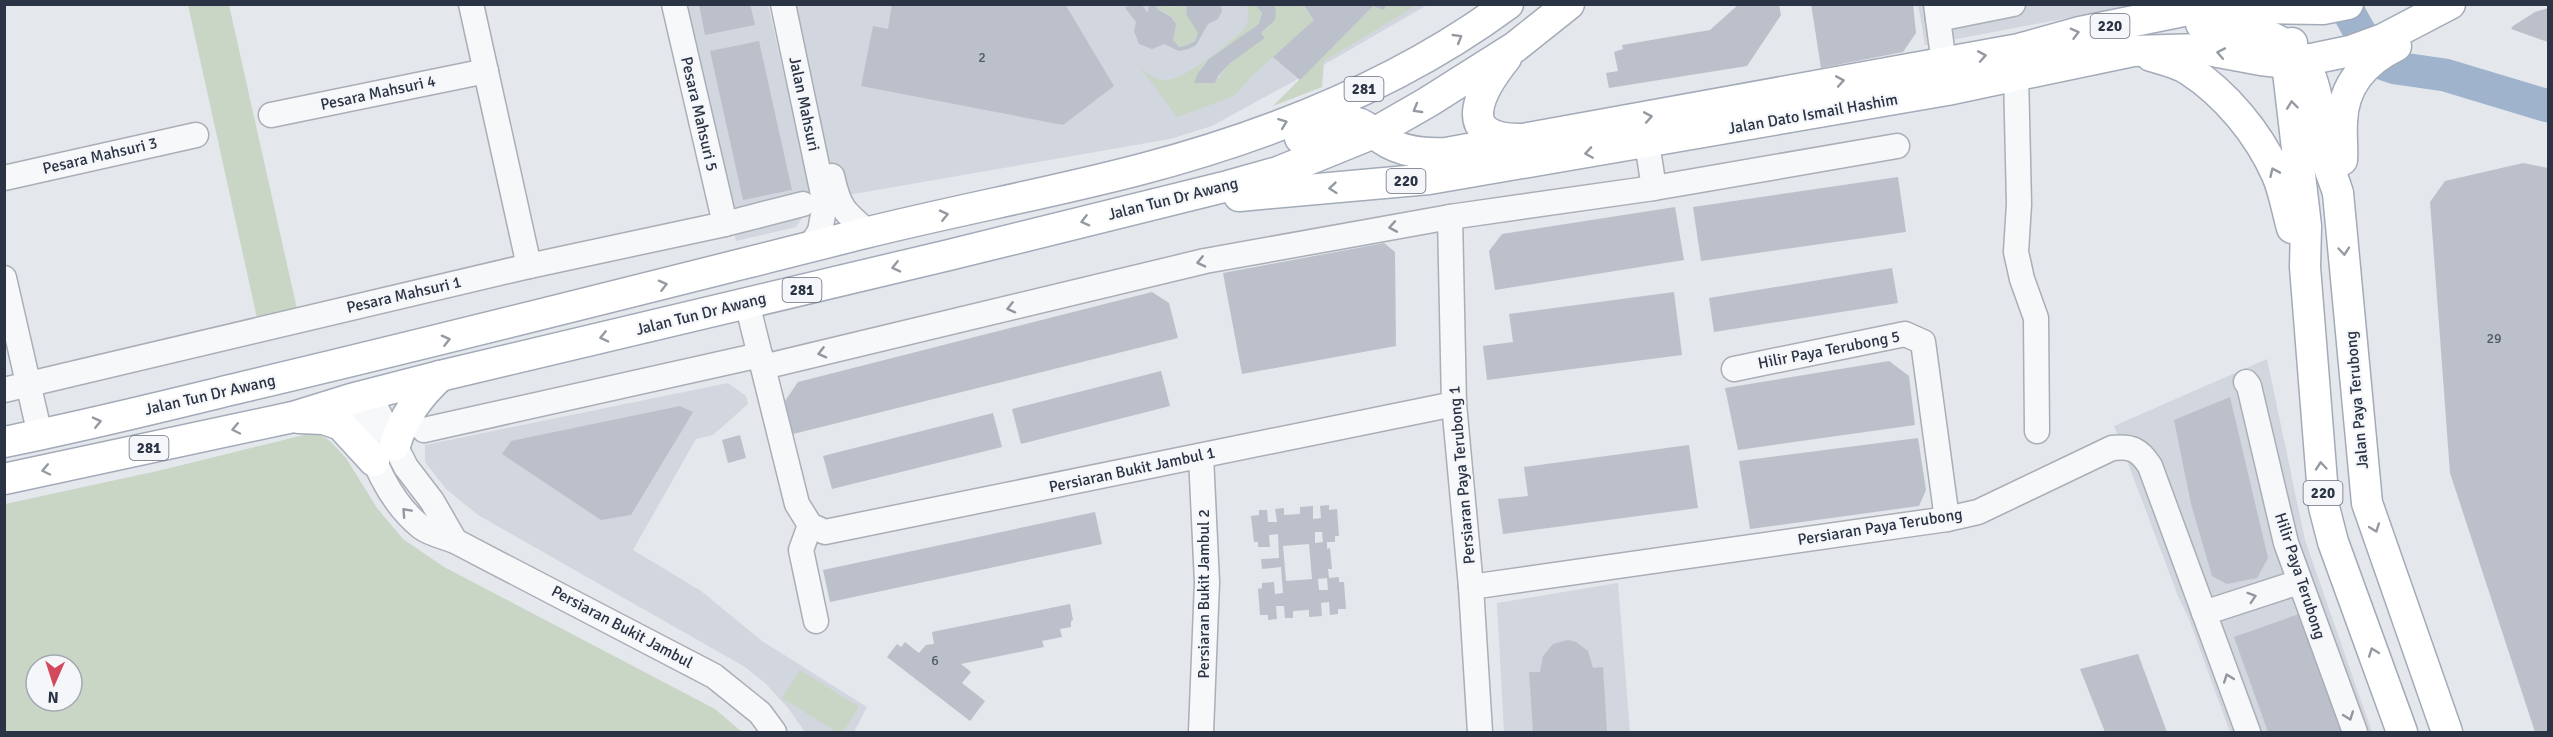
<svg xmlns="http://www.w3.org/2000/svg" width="2553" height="737" font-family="Signika,sans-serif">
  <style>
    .built { fill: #d2d6de }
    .green { fill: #c9d6c5; fill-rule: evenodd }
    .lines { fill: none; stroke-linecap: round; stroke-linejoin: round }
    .stream { stroke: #9fb4cc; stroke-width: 5 }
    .river { stroke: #9fb4cc; stroke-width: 33 }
    .building { fill: #bbc0ca; fill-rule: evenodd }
    .minor-casing { stroke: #a9aeb7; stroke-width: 27 }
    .major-casing { stroke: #a3abb8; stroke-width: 33 }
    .minor { stroke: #f7f8fa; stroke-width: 24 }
    .major { stroke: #fff; stroke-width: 30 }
    .oneway { stroke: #959aa2 }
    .oneway2 { stroke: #9196a0 }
    .labels { text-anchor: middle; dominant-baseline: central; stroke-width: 4.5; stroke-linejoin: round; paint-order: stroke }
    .number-label { font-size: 14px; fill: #4f5766 }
    .shield { fill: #f4f6f9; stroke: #676e7b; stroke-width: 1.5 }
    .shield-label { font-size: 15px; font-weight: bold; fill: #2b3445 }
    .street-label { font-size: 16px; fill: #2b3445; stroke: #f4f6f9 }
  </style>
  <rect width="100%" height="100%" fill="#e4e7ec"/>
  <g class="built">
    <polygon points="1918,4 2136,5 1925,45"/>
    <polygon points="679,5 768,5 813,201 796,227 736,241"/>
    <polygon points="796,5 1427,5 1334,59 1212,126 1170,139 836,197"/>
    <polygon points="2267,359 2305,540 2372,732 2230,732 2189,619 2178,596 2114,426"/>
    <polygon points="728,383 746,396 748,404 713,435 696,439 633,550 701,591 762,641 867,707 854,732 805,732 788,708 765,683 745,667 478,515 446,489 425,462 425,445"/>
    <polygon points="1618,583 1630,732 1504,732 1497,603"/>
  </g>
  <g class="green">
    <polygon points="188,5 229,5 297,309 257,318"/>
    <path d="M1154,5L1173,7L1187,5L1185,12L1198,31C1197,42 1186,49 1175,45C1171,37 1178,29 1174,20C1170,13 1160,11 1154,5Z"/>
    <path d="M1246,5H1255C1263,10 1262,16 1259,24C1239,45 1202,51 1195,83H1215L1230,63L1265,38L1261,33C1272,25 1279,18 1274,5H1303L1314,20L1253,75L1234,96L1177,117L1137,63C1144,71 1153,80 1165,80C1186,80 1224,45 1242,32C1249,23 1250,15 1246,5Z"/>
    <polygon points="1387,5 1417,5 1324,61 1322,87 1273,106 1373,6 1384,10"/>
    <path d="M316,432L330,441L346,458L377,508L403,539L444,567L715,709L742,732H5V504L162,470ZM36,665H72V701H36Z"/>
    <polygon points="800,670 859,707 843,732 837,732 782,698"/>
  </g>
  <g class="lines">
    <polyline class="stream" points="2399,82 2401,69"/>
    <polyline class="river" points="2344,4 2371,52 2384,64 2396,68 2445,75 2548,106"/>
  </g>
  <g class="building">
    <polygon points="699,4 750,4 755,25 705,35"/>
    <polygon points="892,4 1065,4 1114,86 1063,125 861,86 873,26 888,29"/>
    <polygon points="1130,4 1141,4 1148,13 1149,4 1154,4 1159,10 1171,17 1176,24 1173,40 1179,47 1188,45 1195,41 1198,33 1186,14 1187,4 1220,4 1222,11 1218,19 1208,24 1196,45 1189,49 1179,51 1164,44 1152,49 1139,44 1134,31 1136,22 1125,8"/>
    <polygon points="1255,4 1274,4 1276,11 1275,20 1261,33 1265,38 1230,63 1218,76 1215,83 1194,83 1198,73 1209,59 1259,24 1262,13"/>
    <polygon points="1303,4 1387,4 1384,10 1373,6 1300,80 1273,57 1314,20"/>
    <polygon points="1739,4 1779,4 1781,15 1747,66 1609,88 1606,73 1618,71 1614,52 1623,49 1622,45 1710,30"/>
    <polygon points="1811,4 1913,4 1916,33 1903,52 1821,68"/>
    <polygon points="2548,8 2548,42 2511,29 2513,26 2535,12"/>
    <polygon points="759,41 792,190 743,200 710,51"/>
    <polygon points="2523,163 2548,168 2548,732 2535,732 2450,473 2430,202 2445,181"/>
    <polygon points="1898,177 1906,232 1701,261 1693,207"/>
    <polygon points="1675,207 1684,260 1495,290 1489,251 1502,234"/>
    <polygon points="1384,243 1395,252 1396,346 1242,374 1223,273"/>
    <polygon points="1892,268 1898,303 1714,332 1709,298"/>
    <polygon points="1152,292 1169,303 1178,338 793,434 785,401 798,382"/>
    <polygon points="1674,292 1682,355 1487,380 1483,346 1513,342 1509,314"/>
    <polygon points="1889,361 1909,376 1915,425 1738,450 1725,388"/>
    <polygon points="1161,371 1170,406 1021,444 1012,409"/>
    <polygon points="2230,397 2268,558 2257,578 2227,584 2212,576 2191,504 2174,420"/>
    <polygon points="680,406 693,412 631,515 601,520 502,454 511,441"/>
    <polygon points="993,413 1002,447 832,489 823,456"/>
    <polygon points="740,435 746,458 728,463 722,440"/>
    <polygon points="1918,438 1926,490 1919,506 1750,529 1739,461"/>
    <polygon points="1689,445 1698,508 1503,534 1498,499 1528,496 1524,467"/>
    <path d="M1329,505V510L1337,509L1339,536H1335V542H1327V549L1330,548L1332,569H1328L1329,578L1339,577V582H1344L1346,609H1338V614L1330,615L1329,602L1321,603L1322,616L1309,617V610L1293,611V618H1285L1284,606H1276L1277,619L1268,620V615H1260L1258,589L1262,588V583L1274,582L1275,594L1283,593L1281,567L1262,569L1261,559L1279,558L1278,534L1269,535L1270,547H1258V542H1254L1251,516L1259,515V510H1267L1268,522H1277L1275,509L1284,508V515L1300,514V507L1313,506V519L1321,518L1320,506ZM1315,532H1322L1323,542L1315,543ZM1309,544L1312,579L1286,581L1283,546ZM1327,578L1328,590H1319L1318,579Z"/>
    <polygon points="1095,512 1102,544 830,602 823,570"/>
    <polygon points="1070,604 1073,620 1071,621 1071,627 1060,629 1062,637 1042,641 1044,647 961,664 971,672 962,683 985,701 970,721 887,657 897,644 901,647 905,642 919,653 926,645 934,644 932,632"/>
    <polygon points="2299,614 2342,732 2268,732 2234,637"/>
    <polygon points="1568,640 1576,642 1588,651 1593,668 1603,667 1607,732 1533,732 1529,672 1540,672 1543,656 1553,644"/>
    <polygon points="2138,654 2167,732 2105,732 2080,669"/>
  </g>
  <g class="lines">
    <defs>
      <g id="minor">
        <polyline points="471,4 529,266"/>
        <polyline points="674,4 725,224"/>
        <polyline points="783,4 825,204 820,231 809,248"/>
        <polyline points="1936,4 1946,79"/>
        <polyline points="1938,19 2013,4"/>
        <polyline points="2018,59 2016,74 2019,204 2016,252 2022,279 2036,318 2037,431"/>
        <polyline points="271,115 486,71"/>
        <polyline points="1647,143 1654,188"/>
        <path d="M832,176C839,208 844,212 868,232"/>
        <polyline points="4,178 196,135"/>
        <polyline points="1450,217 1454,404 1471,587 1480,732"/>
        <polyline points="4,278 40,435"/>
        <polyline points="747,303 797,504 810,525 825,532 1454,404"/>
        <polyline points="763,367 1205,261 1450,217 1654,188 1897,146"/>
        <polyline points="1734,369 1905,334 1923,342 1947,519"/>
        <polyline points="2246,382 2249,386 2286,543 2355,732"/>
        <polyline points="4,390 529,266 725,224 803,204"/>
        <polyline points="369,394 406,467 432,501 455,541"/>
        <path d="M351,399C368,444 382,496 421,527C430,534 445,537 455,541L714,676L760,713L774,732"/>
        <polyline points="424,430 760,355"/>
        <polyline points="1201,456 1207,582 1201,732"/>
        <polyline points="810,525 801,550 816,621"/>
        <path d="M1471,587L1947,519L1978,512L2112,448C2131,446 2139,449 2150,466L2248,732"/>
        <polyline points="2204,613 2299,582"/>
      </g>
      <g id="major">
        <path d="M2201,24C2222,27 2245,28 2265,35C2322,54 2316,105 2325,153C2328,167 2334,180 2338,193L2367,503L2447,732"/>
        <polyline points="2292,43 2287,63 2306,226 2305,267 2324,507 2333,542 2402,732"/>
        <path d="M2151,56C2164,60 2178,63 2189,70C2226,94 2259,134 2277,175C2284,191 2287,210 2292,228"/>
        <path d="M1506,58C1481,89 1453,138 1518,139"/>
        <path d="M1300,138C1316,132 1336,120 1354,122C1365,124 1373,133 1382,139C1401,152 1423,154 1446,153L2019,49L2080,32L2203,7L2323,9L2348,4"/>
        <path d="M2342,160C2343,148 2341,135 2342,122C2343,85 2365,61 2396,46"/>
        <polyline points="1239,196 1429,179 1947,90 2133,51 2202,49 2261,60 2287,63 2302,61 2350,51 2383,39 2450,4"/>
        <polyline points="299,418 324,419 341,425 374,461"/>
        <path d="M4,442C85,426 164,406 243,387C451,338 658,285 865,233C957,210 1051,193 1142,169C1271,135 1400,84 1508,4"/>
        <path d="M395,445C404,416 418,397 440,376"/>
        <polyline points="4,479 293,417 351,399 440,376 949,255 1228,186 1278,172 1374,133 1428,102 1515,47 1569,4"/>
      </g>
    </defs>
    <use href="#minor" class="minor-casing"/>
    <use href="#major" class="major-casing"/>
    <use href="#minor" class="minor"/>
    <use href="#major" class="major"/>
  </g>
  <defs><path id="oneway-chevron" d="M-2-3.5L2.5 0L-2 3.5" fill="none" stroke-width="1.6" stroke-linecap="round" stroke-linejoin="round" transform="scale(1.5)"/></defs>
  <g class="oneway">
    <use href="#oneway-chevron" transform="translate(2075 33) rotate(-15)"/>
    <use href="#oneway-chevron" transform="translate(1458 38) rotate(-31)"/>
    <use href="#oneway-chevron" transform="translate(2221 53) rotate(-169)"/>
    <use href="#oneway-chevron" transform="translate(1982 56) rotate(-10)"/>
    <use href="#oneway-chevron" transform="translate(1840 81) rotate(-10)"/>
    <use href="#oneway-chevron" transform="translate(2292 105) rotate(-97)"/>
    <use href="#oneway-chevron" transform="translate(1417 109) rotate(150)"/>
    <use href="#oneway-chevron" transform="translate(1648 117) rotate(-10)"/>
    <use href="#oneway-chevron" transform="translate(1283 123) rotate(-21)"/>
    <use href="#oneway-chevron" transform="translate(1589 153) rotate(171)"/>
    <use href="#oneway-chevron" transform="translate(2274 172) rotate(-114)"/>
    <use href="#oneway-chevron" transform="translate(1333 188) rotate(175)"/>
    <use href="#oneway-chevron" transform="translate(944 215) rotate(-13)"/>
    <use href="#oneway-chevron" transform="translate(1085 221) rotate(166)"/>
    <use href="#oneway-chevron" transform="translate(2344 251) rotate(85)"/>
    <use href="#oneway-chevron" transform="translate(896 267) rotate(167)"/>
    <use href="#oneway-chevron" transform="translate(663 285) rotate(-14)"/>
    <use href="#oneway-chevron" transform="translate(604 337) rotate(167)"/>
    <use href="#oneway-chevron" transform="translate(446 340) rotate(-14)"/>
    <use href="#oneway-chevron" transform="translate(97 422) rotate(-13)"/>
    <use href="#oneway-chevron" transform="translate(236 429) rotate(168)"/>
    <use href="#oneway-chevron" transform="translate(2321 466) rotate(-95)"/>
    <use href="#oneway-chevron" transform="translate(46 470) rotate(168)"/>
    <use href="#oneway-chevron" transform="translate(2375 528) rotate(70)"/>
    <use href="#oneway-chevron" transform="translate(2373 652) rotate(-110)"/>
  </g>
  <g class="oneway2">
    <use href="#oneway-chevron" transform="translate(1393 227) rotate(170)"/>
    <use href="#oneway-chevron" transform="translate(1201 262) rotate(167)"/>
    <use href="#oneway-chevron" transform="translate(1011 308) rotate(166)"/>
    <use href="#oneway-chevron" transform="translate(822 353) rotate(166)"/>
    <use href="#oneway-chevron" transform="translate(406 512) rotate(-133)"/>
    <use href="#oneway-chevron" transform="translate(2252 597) rotate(-18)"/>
    <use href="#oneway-chevron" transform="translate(2228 678) rotate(-110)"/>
    <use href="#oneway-chevron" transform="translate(2349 716) rotate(70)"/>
  </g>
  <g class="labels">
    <g class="number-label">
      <text x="982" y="57">2</text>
      <text x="2494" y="338">29</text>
      <text x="935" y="660">6</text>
    </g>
    <g class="shield">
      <rect x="2090.5" y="14" width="39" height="24" rx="4.5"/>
      <rect x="1344.5" y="77" width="39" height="24" rx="4.5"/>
      <rect x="1386.5" y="169" width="39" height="24" rx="4.5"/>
      <rect x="782.5" y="278" width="39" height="24" rx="4.5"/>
      <rect x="129.5" y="436" width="39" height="24" rx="4.5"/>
      <rect x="2303.5" y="481" width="39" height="24" rx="4.5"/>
    </g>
    <g class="shield-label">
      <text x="2110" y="26">220</text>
      <text x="1364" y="89">281</text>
      <text x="1406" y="181">220</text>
      <text x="802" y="290">281</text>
      <text x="149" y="448">281</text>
      <text x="2323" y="493">220</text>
    </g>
    <g class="street-label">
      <text transform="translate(378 93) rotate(-12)">Pesara Mahsuri 4</text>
      <text transform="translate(804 104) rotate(78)">Jalan Mahsuri</text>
      <text transform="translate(699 114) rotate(77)">Pesara Mahsuri 5</text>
      <text transform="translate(1813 114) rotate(-10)">Jalan Dato Ismail Hashim</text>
      <text transform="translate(100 156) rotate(-13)">Pesara Mahsuri 3</text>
      <text transform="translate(1173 199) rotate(-14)">Jalan Tun Dr Awang</text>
      <text transform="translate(404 295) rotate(-13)">Pesara Mahsuri 1</text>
      <text transform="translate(701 314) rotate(-14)">Jalan Tun Dr Awang</text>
      <text transform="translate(1829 350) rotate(-11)">Hilir Paya Terubong 5</text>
      <text transform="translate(210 395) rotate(-13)">Jalan Tun Dr Awang</text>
      <text transform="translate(2357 400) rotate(-95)">Jalan Paya Terubong</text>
      <text transform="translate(1132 470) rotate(-12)">Persiaran Bukit Jambul 1</text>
      <text transform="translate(1462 475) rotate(-95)">Persiaran Paya Terubong 1</text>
      <text transform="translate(1880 527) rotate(-9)">Persiaran Paya Terubong</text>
      <text transform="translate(2300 576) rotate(72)">Hilir Paya Terubong</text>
      <text transform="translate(1204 594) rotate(-90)">Persiaran Bukit Jambul 2</text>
      <text transform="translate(622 627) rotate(28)">Persiaran Bukit Jambul</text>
    </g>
  </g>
  <rect width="2553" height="737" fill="none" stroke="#2b3445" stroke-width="12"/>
  <g transform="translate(54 683) rotate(183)"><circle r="28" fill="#f4f6f9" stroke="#a4a8b1" stroke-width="1.5"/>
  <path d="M0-4.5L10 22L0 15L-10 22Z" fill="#d1495b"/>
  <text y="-9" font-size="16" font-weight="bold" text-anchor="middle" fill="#2b3445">N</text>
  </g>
</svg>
